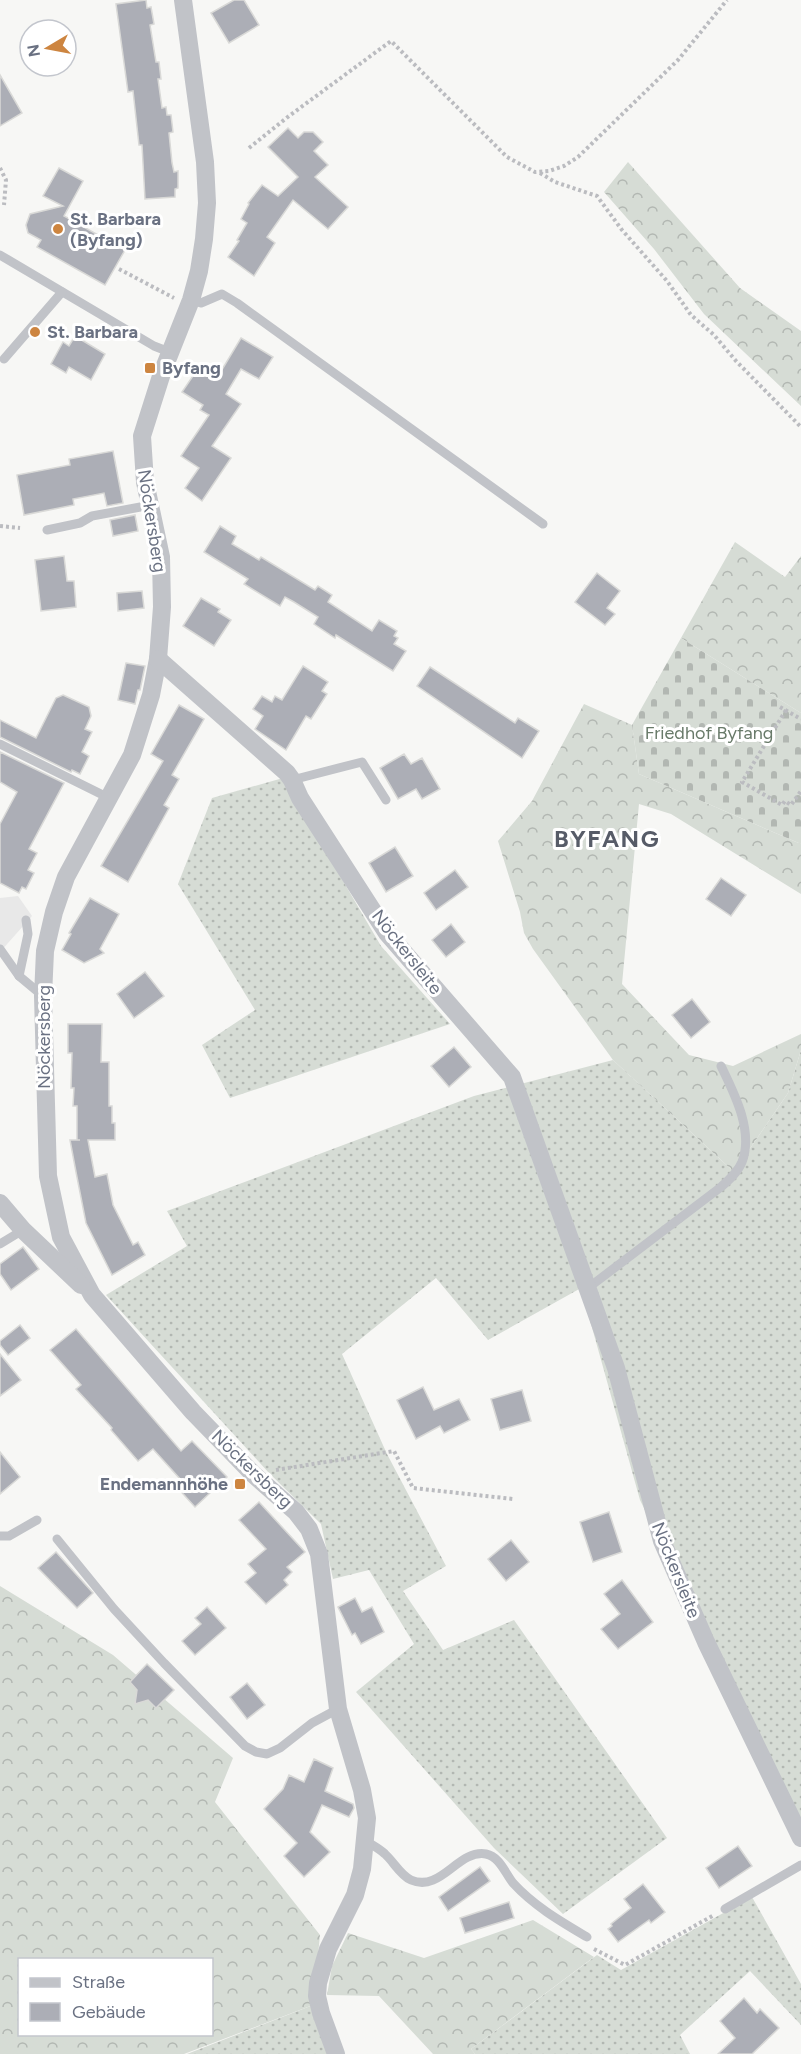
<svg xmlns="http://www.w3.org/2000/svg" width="801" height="2054" font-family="Figtree,sans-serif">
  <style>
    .built { fill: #e8e8e8 }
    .grass { fill: url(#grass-dots) }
    .forest { fill: url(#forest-crowns); fill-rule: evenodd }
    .cemetery { fill: url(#cemetery-stones) }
    .building { fill: #acaeb6; stroke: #d9d9d7; stroke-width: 1.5 }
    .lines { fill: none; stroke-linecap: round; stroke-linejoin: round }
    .path { stroke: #bbbcc0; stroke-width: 4; stroke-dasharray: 3 3; stroke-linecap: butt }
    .lane { stroke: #c1c3c8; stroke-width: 9 }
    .street { stroke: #c1c3c8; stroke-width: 18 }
    .poi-dot { fill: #cd8540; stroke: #fff; stroke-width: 2 }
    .labels { text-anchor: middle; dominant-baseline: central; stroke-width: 6; stroke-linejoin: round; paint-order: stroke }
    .poi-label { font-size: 18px; font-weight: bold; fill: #6a7182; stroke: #fff; text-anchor: start }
    .street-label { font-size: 18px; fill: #6a7182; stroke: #fff }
    .park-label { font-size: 18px; fill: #687a69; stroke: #fff }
    .district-label { font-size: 24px; font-weight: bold; letter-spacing: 1.5px; fill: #575c68; stroke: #fff }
  </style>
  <defs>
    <pattern id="grass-dots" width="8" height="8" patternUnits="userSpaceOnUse" patternTransform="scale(1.5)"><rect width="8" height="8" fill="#d6dcd5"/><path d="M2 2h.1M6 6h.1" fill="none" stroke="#b2b7b2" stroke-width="1.8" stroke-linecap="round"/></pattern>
    <pattern id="forest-crowns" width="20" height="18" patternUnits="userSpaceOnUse" patternTransform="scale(1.5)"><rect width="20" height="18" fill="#d6dcd5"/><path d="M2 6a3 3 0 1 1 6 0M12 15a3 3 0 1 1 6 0" fill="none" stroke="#b2b7b2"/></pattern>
    <pattern id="cemetery-stones" width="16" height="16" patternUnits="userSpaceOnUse" patternTransform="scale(1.5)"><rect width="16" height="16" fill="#d6dcd5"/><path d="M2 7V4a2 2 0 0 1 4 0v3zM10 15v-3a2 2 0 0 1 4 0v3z" fill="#b2b7b2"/></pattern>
  </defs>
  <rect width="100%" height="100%" fill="#f7f7f5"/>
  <polygon class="built" points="18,896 32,916 0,952 0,898"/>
  <g class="grass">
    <polygon points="283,778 381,946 450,1024 230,1098 202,1045 255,1010 178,884 212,798"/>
    <polygon points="801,1050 801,1827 640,1500 581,1288 488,1340 436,1278 342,1354 387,1454 446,1566 403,1591 443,1650 514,1620 667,1838 563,1914 494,1848 356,1692 414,1644 369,1570 333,1579 321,1524 269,1473 106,1295 187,1246 167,1211 474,1096 613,1060 734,1172 788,1093"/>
    <polygon points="752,1897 801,1984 801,2025 750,1971 680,2035 690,2054 475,2054 471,2049 597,1955 621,1970"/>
    <polygon points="313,2005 327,2054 187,2054"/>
  </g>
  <g class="forest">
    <polygon points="628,162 740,288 801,331 801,406 704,314 654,249 604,192"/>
    <polygon points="735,542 785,577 801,556 801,713 681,638"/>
    <polygon points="584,704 632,725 639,774 801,844 801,894 671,814 639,804 622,984 689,1055 733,1066 801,1034 801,1050 788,1093 734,1172 613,1060 533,949 524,933 520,912 498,841 532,801"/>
    <path d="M0,1586L113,1655L233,1758L215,1802L320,1935L313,2005L184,2054H0ZM20,1960H212V2034H20Z"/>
    <polygon points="533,1920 594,1957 471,2049 475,2054 433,2054 379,1996 327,1995 332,1966 348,1933 424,1958"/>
  </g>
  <polygon class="cemetery" points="681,638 801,713 801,844 639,774 632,725"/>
  <g class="building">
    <polygon points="146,0 147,8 151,7 154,24 150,25 156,62 159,62 161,79 158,79 162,108 166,107 167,115 171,115 173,132 169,133 172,163 174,172 178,171 178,188 175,189 175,197 145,199 142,145 139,145 133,91 128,92 116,4"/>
    <polygon points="234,0 244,0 259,25 229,43 211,13"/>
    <polygon points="0,75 22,113 0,126"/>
    <polygon points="288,128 298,138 304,132 313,132 323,142 314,151 328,165 315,177 348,207 328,229 293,200 267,237 275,243 254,276 228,257 239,241 237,240 247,223 241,219 249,204 248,203 262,185 278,196 298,177 268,147"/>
    <polygon points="59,168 83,181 64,216 125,250 105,285 37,247 41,240 28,233 26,225 30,214 63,206 43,196"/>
    <polygon points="75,336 105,354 91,380 69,367 66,373 51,364 63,342 69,346"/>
    <polygon points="241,338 273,357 259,379 241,369 226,394 241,404 212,446 231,458 202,501 185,488 199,468 181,456 209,415 200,410 203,405 182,392 199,367 217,378"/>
    <polygon points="113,451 123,503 107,506 104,493 73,499 74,505 24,515 17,475 70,465 69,459"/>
    <polygon points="135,515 138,531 113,536 110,520"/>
    <polygon points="220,526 236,536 232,544 259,560 261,557 315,590 318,586 332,595 328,602 372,631 379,620 397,631 394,636 398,638 394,644 406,651 393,671 336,635 335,638 314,624 318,617 294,602 285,597 280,606 244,584 248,579 204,552"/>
    <polygon points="64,556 67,581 74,581 76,607 41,611 35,560"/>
    <polygon points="597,573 620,591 607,608 615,614 605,625 575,602"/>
    <polygon points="142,591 144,608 118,611 117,593"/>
    <polygon points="201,598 220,609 218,612 231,620 214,646 183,626"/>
    <polygon points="126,663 145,666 140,690 138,690 135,704 118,700"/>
    <polygon points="303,666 328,682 322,691 327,694 311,719 306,716 286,750 255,729 263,716 253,709 262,696 272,702 275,696 282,700"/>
    <polygon points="430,667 515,723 518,718 539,731 522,758 417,686"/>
    <polygon points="63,695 89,707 91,716 85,729 92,732 82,752 89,756 80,774 72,770 71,772 0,737 0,720 36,738 56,698"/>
    <polygon points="179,705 204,719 172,775 179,779 164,805 169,808 128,882 101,866 163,761 151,754"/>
    <polygon points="0,752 64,783 29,849 37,853 28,870 34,873 26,889 22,887 19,893 0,883 0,824 17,792 0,782"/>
    <polygon points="404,754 411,764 422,758 440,789 422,799 416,789 398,799 380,768"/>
    <polygon points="395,847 413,876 386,892 369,863"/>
    <polygon points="455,870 468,887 436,910 424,893"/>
    <polygon points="721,878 746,895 731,916 706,899"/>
    <polygon points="90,898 119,914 100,949 104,953 84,963 62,950 71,934 69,933"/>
    <polygon points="451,924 465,942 446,957 432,940"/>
    <polygon points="145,972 164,996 134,1018 117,994"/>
    <polygon points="692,999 710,1022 691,1038 672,1015"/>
    <polygon points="68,1024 102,1024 101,1062 109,1062 109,1106 112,1106 112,1123 115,1123 115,1140 88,1140 95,1177 107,1174 113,1205 133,1245 138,1242 145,1255 112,1275 86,1223 76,1172 70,1140 80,1140 77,1140 77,1106 73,1106 74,1088 71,1088 72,1053 68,1053"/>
    <polygon points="454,1047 471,1067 449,1087 431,1066"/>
    <polygon points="23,1247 39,1269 11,1290 0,1274 0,1264"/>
    <polygon points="20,1325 30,1338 8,1355 0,1345 0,1341"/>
    <polygon points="76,1329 181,1451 192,1441 227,1477 195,1507 175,1485 181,1480 153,1449 138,1461 111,1430 112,1428 76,1389 81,1385 50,1350"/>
    <polygon points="0,1354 21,1380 0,1396"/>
    <polygon points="423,1387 434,1410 459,1399 470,1420 444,1433 440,1426 416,1439 397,1400"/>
    <polygon points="522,1390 531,1421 500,1430 491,1399"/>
    <polygon points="0,1452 20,1477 0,1494"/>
    <polygon points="259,1502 305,1552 287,1567 292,1572 284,1580 288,1585 266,1604 245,1582 256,1573 248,1564 266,1549 239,1520"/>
    <polygon points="609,1512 622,1552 593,1562 580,1522"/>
    <polygon points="511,1540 529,1562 506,1581 488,1559"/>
    <polygon points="56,1552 93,1593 77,1608 38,1568"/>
    <polygon points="622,1580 653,1622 618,1649 601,1629 620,1614 604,1594"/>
    <polygon points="355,1598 362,1612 372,1607 384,1632 361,1644 355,1633 352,1635 338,1607"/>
    <polygon points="207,1607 226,1628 195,1655 182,1641 201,1624 195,1618"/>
    <polygon points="147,1664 174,1690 156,1708 148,1700 135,1704 137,1690 130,1682"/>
    <polygon points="247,1683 265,1705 247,1719 230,1697"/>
    <polygon points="314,1759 333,1768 325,1791 353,1804 354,1808 349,1817 322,1805 310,1832 330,1852 304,1877 284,1856 297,1843 264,1809 283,1789 289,1775 304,1782"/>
    <polygon points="738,1846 752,1866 719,1888 706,1868"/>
    <polygon points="480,1867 490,1881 448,1911 439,1897"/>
    <polygon points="643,1884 665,1912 651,1923 649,1920 618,1942 608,1929 612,1926 611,1924 631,1908 624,1899"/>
    <polygon points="509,1902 514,1918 465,1933 460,1918"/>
    <polygon points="744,1998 757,2013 760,2009 779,2028 752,2054 718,2054 735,2038 720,2021"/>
  </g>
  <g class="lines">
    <g class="path">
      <polyline points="249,148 289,116 391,41 507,157 535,172 549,171 564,166 578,157 678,60 727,0"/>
      <polyline points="0,168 6,180 4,205"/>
      <polyline points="540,173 555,182 597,196 622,230 667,281 691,315 714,335 736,361 801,427"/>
      <polyline points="119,269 174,298"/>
      <polyline points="0,526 20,528"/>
      <polyline points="780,707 801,719"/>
      <polyline points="786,710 742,782 782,805 785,801 791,805 801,791"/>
      <polyline points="276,1470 394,1451 413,1488 513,1499"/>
      <polyline points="594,1949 625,1965 714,1915"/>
    </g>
    <g class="lane">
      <polyline points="0,255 154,346 172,353"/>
      <polyline points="191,300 201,303 222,294 237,303 543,524"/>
      <polyline points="4,359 62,292"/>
      <polyline points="47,530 80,523 92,516 151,505"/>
      <polyline points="0,744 109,798"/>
      <polyline points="292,780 362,762 386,800"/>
      <polyline points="0,949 19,976 43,996"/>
      <polyline points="19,976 28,934 26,920"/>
      <polyline points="0,1244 23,1230"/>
      <path d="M588,1288L721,1187C729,1180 738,1172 742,1162C754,1131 734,1093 721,1066"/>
      <polyline points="0,1536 9,1536 37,1520"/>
      <polyline points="57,1539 114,1609 164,1663 245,1746 256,1752 267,1754 280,1748 312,1723 338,1709"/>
      <path d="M366,1841C372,1845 380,1849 385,1854C394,1862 400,1875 411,1880C441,1893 458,1849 486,1854C500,1857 505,1873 513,1883C534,1906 560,1921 587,1937"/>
      <polyline points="725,1909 801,1865"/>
    </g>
    <g class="street">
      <polyline points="183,0 205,162 207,203 204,239 199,271 191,300 162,373 142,436 145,482 161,557 162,607 158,659 151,695 132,755 66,877 54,912 45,951 43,996 48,1176 61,1237 92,1295 193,1412 253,1474 296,1512 309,1529 319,1554 338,1709 362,1790 367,1818 362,1869 355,1895 328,1949 318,1983 317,1996 321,2013 336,2054"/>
      <polyline points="158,659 287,773 292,780 300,798 387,933 512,1077 616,1368 662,1541 706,1642 801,1838"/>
      <polyline points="0,1203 23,1230 81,1285"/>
    </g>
  </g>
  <g class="poi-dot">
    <circle cx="58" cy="229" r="6"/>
    <circle cx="35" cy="332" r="6"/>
    <rect x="144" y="362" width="12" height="12" rx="3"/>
    <rect x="234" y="1478" width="12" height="12" rx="3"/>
  </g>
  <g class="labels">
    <g class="poi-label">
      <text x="70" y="219">St. Barbara<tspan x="70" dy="21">(Byfang)</tspan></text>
      <text x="47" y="332">St. Barbara</text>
      <text x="162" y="368">Byfang</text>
      <text x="228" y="1484" text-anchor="end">Endemannhöhe</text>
    </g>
    <g class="street-label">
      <text transform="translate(152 521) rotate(81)">Nöckersberg</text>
      <text transform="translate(407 952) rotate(52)">Nöckersleite</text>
      <text transform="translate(44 1037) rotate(-90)">Nöckersberg</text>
      <text transform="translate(252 1469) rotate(44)">Nöckersberg</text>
      <text transform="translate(676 1570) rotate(68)">Nöckersleite</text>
    </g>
    <g class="park-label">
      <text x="709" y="733">Friedhof Byfang</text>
    </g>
    <g class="district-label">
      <text x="607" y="838">BYFANG</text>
    </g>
  </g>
  <rect x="18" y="1958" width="195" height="78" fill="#ffffff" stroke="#c3c6cd" stroke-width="1.5"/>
  <rect x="30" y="1978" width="30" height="9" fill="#c1c3c8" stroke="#c3c6cd" stroke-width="1.5"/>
  <text x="72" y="1988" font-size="18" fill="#6a7182">Straße</text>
  <rect x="30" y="2003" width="30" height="18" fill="#acaeb6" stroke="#c3c6cd" stroke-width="1.5"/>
  <text x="72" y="2018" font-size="18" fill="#6a7182">Gebäude</text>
  <g transform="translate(48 48) rotate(260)"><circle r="28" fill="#ffffff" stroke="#c3c6cd" stroke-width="1.5"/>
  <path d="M0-4.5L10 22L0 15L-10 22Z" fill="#cd8540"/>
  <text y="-9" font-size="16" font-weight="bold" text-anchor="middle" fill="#6a7182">N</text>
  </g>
</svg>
